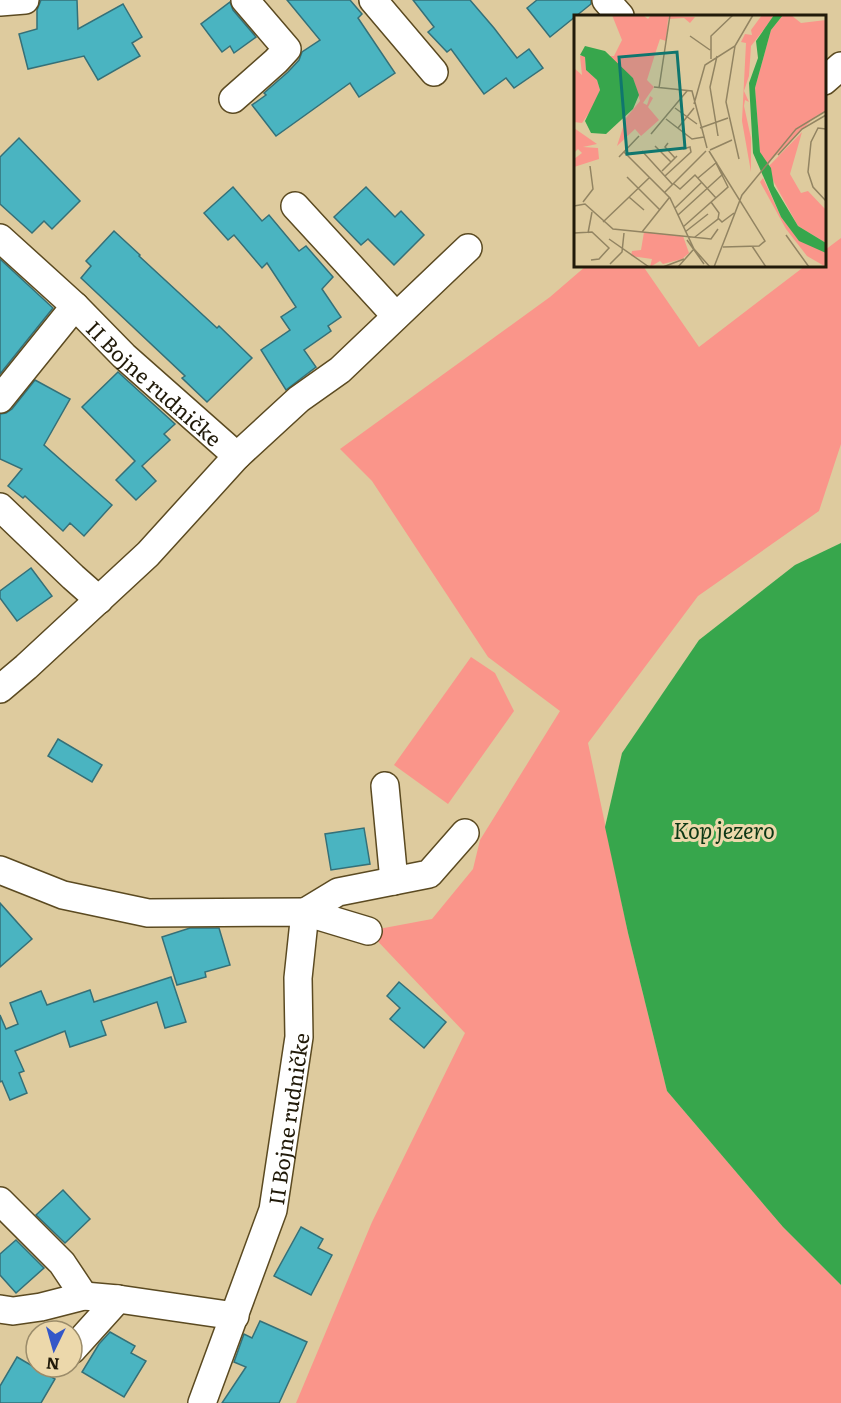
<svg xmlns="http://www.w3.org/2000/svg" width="841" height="1403" font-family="Literata,serif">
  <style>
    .green { fill: #fa958a }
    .water { fill: #37a64c }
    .building { fill: #4ab4c1; stroke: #357078; stroke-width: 1.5 }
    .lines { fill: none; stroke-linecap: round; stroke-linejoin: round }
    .minor-casing { stroke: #5b4a21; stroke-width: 30 }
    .minor { stroke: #fff; stroke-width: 27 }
    .labels { text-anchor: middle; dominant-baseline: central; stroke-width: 6; stroke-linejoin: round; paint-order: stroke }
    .street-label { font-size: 21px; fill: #211a09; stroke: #ecd8ab }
    .water-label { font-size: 22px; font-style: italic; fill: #0d3815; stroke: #ecd8ab }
    .inset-road { fill: none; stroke: #928462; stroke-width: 1.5 }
    .view { fill: #0f766e; fill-opacity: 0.15; stroke: #0f766e; stroke-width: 3 }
    .inset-edge { fill: none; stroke: #211a09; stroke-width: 3 }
  </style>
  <rect width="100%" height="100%" fill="#decb9e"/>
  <g class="green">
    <polygon points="841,238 841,444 819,511 698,596 588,743 628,933 667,1091 783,1227 841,1285 841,1403 296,1403 372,1222 465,1033 368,931 432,919 473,869 480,840 560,711 488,657 372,481 340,449 550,297 586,266 643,266 699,347 805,266 824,266 825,250"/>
    <polygon points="471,657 495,673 514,711 448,804 394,765"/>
  </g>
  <polygon class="water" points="841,543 841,1285 783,1227 667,1091 628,933 605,827 622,753 699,640 795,565"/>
  <g class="building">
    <polygon points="41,0 77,0 78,29 123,4 142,37 132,43 140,56 98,80 84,56 28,69 19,34 37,29 37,10"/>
    <polygon points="287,0 350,0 362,14 358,18 395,73 359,97 350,83 276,136 252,105 266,95 264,93 288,72 299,60 302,52 320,40"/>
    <polygon points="413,0 470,0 494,28 517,58 529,49 543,68 514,88 506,78 484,94 451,49 447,52 428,32 434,27"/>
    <polygon points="537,0 591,0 591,4 550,37 527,8"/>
    <polygon points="230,2 233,10 256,37 234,53 230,46 222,52 201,24"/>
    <polygon points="19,138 80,201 52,229 44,221 32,233 0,204 0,157"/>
    <polygon points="233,187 262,221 269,215 299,251 306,246 333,277 322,289 341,317 328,326 331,331 304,350 316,367 286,390 261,350 290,330 281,317 296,307 267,263 262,268 234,235 228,240 204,213"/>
    <polygon points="366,187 395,217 401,211 424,235 394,265 368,239 361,245 334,217"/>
    <polygon points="114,231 140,255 139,256 217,328 219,326 252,358 207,402 182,378 185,376 81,278 91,266 86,261"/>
    <polygon points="0,259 53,308 0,374"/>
    <polygon points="118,372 175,424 164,434 170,440 142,466 156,481 136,500 116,480 135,461 82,407"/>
    <polygon points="35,380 70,399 44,445 112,505 84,536 70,523 63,531 25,496 23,498 8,486 22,469 0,459 0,414 6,413 12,409"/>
    <polygon points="31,568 52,596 17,621 0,598 0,591"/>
    <polygon points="58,739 102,765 92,782 48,756"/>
    <polygon points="364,828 370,864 331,870 325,834"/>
    <polygon points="0,903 32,939 0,967"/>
    <polygon points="190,928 219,928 230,965 205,972 206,977 177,985 162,937"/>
    <polygon points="171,977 186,1022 165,1028 157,1002 101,1021 106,1035 70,1047 65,1031 15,1051 24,1071 19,1073 27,1093 10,1100 2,1081 0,1082 0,1015 6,1029 18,1024 10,1003 41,991 47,1005 90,990 94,1002"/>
    <polygon points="399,982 446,1022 424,1048 390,1019 400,1008 387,996"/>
    <polygon points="63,1190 90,1219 65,1243 36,1215"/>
    <polygon points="301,1227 323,1239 318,1248 332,1255 311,1295 274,1276"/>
    <polygon points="16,1240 44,1268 16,1293 0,1275 0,1254"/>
    <polygon points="260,1321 307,1342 279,1403 222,1403 246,1367 234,1362 244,1334 252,1338"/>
    <polygon points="110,1332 135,1346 131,1353 146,1361 124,1397 82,1372 99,1344"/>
    <polygon points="17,1357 55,1379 41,1403 0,1403 0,1386"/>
  </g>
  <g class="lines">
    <defs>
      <g id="minor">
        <polyline points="373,0 434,72"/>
        <polyline points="606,0 620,16"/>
        <polyline points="0,2 25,0"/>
        <polyline points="824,81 841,66"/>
        <polyline points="233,99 276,61 287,49 245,0"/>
        <polyline points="295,206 396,316"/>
        <path id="s1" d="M0,238L75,306L124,356L237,456"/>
        <polyline points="0,399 75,306"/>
        <polyline points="0,507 73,577 99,600"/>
        <polyline points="0,689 26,667 148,554 237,456 299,399 340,370 468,248"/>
        <polyline points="385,786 394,881"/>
        <polyline points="0,870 63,895 148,913 305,912 368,931"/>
        <polyline points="0,1201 62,1263 84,1296"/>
        <polyline points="0,1309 13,1311 41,1307 84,1296 118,1299 235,1316"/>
        <polyline points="72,1350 118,1299"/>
        <path id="s2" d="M202,1403L273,1210L299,1037L298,978L305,912L338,892L429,874L465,833"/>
      </g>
    </defs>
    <use href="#minor" class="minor-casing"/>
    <use href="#minor" class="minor"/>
  </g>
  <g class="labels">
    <g class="street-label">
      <text stroke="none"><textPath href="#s1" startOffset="212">II Bojne rudničke</textPath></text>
      <text stroke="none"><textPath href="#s2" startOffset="298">II Bojne rudničke</textPath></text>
    </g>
    <g class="water-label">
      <text x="724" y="829">Kop jezero</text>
    </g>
  </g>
  <g transform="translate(574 15)">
    <rect width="252" height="252" fill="#decb9e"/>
    <path d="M38,0H69L74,4L77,0L121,2L116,8L110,3L94,4L92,26L86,24L82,36L73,65L80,72L69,88L73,90L76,81L79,83L74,92L85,105L67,121L61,114L43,131L52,103L66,86L59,63L33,41H40L48,25ZM188,0H201L177,31L175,61L170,76L175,87L171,85L170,91L177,123V157L168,106L172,28L167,27L171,19L178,20L177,15ZM209,0H217L227,8L252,5V96L242,101L193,149L186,139L181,73L197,15ZM6,41H11L12,55L23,65L26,75L20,91L8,108L0,107V53L8,60ZM0,113L23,129L9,132L24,133L25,144L0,152V144L8,138L4,134L0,138ZM228,117L216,159L227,178L234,176L252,195V228L224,211L196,160L195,151ZM189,163L207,202L223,222L252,238V252L233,241L212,214L186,167ZM70,217L109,221L115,238L108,244L89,249L86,246L76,252L78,244L57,241L58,236L67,235Z" fill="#fa958a"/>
    <path d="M200,0H209L197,15L181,73L186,137L197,153L200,171L224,211L252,228V238L225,226L207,202L179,138L175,68L184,43L182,26ZM11,31L31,36L59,63L65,80L59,94L32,119L17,118L11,106L26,75L23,65L12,55L11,42L6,40Z" fill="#37a64c"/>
    <path class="inset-road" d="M116,21L136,35M161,31L152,87L165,144M143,41L136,72L144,121M137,44V21L159,0M80,72L118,76L133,133M85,73L96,0M120,89L131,50L161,31L179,0M101,93L123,109M92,104L118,124L130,122M104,113L120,93M126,113L154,103M252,114L244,113L237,127L234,157L239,172L252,186M77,119L113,76M94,128L91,132L101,143M81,131L97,147M136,135L158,125M68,136L99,170M135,136L191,226L185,231L149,232M50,137L96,183L120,234L136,252M204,140L228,114L252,100M45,142L65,121M88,156L103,141M91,161L117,137L116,132L109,134M53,162L86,195M124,163L143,147M100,169L106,174L121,160L142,183M90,178L132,136M55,182L70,195M9,187L19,174L16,151M0,191L11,189L39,214L137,224L144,214M101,193L128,167M104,200L149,159M144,203L148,207L160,198M29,207L75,163M109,212L154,172L142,148M68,217L95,183M111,217L134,199M0,218L18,217L35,233L25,244L17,245M14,218L18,197M212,220L235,252M121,222L144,204L145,198L137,187M35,224L75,252M113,225L130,249M178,231L192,252M36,249L48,237L50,218M89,252L110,244M104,252L119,235M140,252L168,180L222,114L252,96"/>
    <path class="view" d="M103,37L111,133L53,139L45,42Z"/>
    <rect width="252" height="252" class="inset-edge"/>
  </g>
  <g transform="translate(54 1349) rotate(185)"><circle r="28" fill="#ecd8ab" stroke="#9b8c6a" stroke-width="1.5"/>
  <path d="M0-4.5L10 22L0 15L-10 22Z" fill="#3457c8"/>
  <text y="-9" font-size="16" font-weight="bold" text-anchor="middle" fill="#211a09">N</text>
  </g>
</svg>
